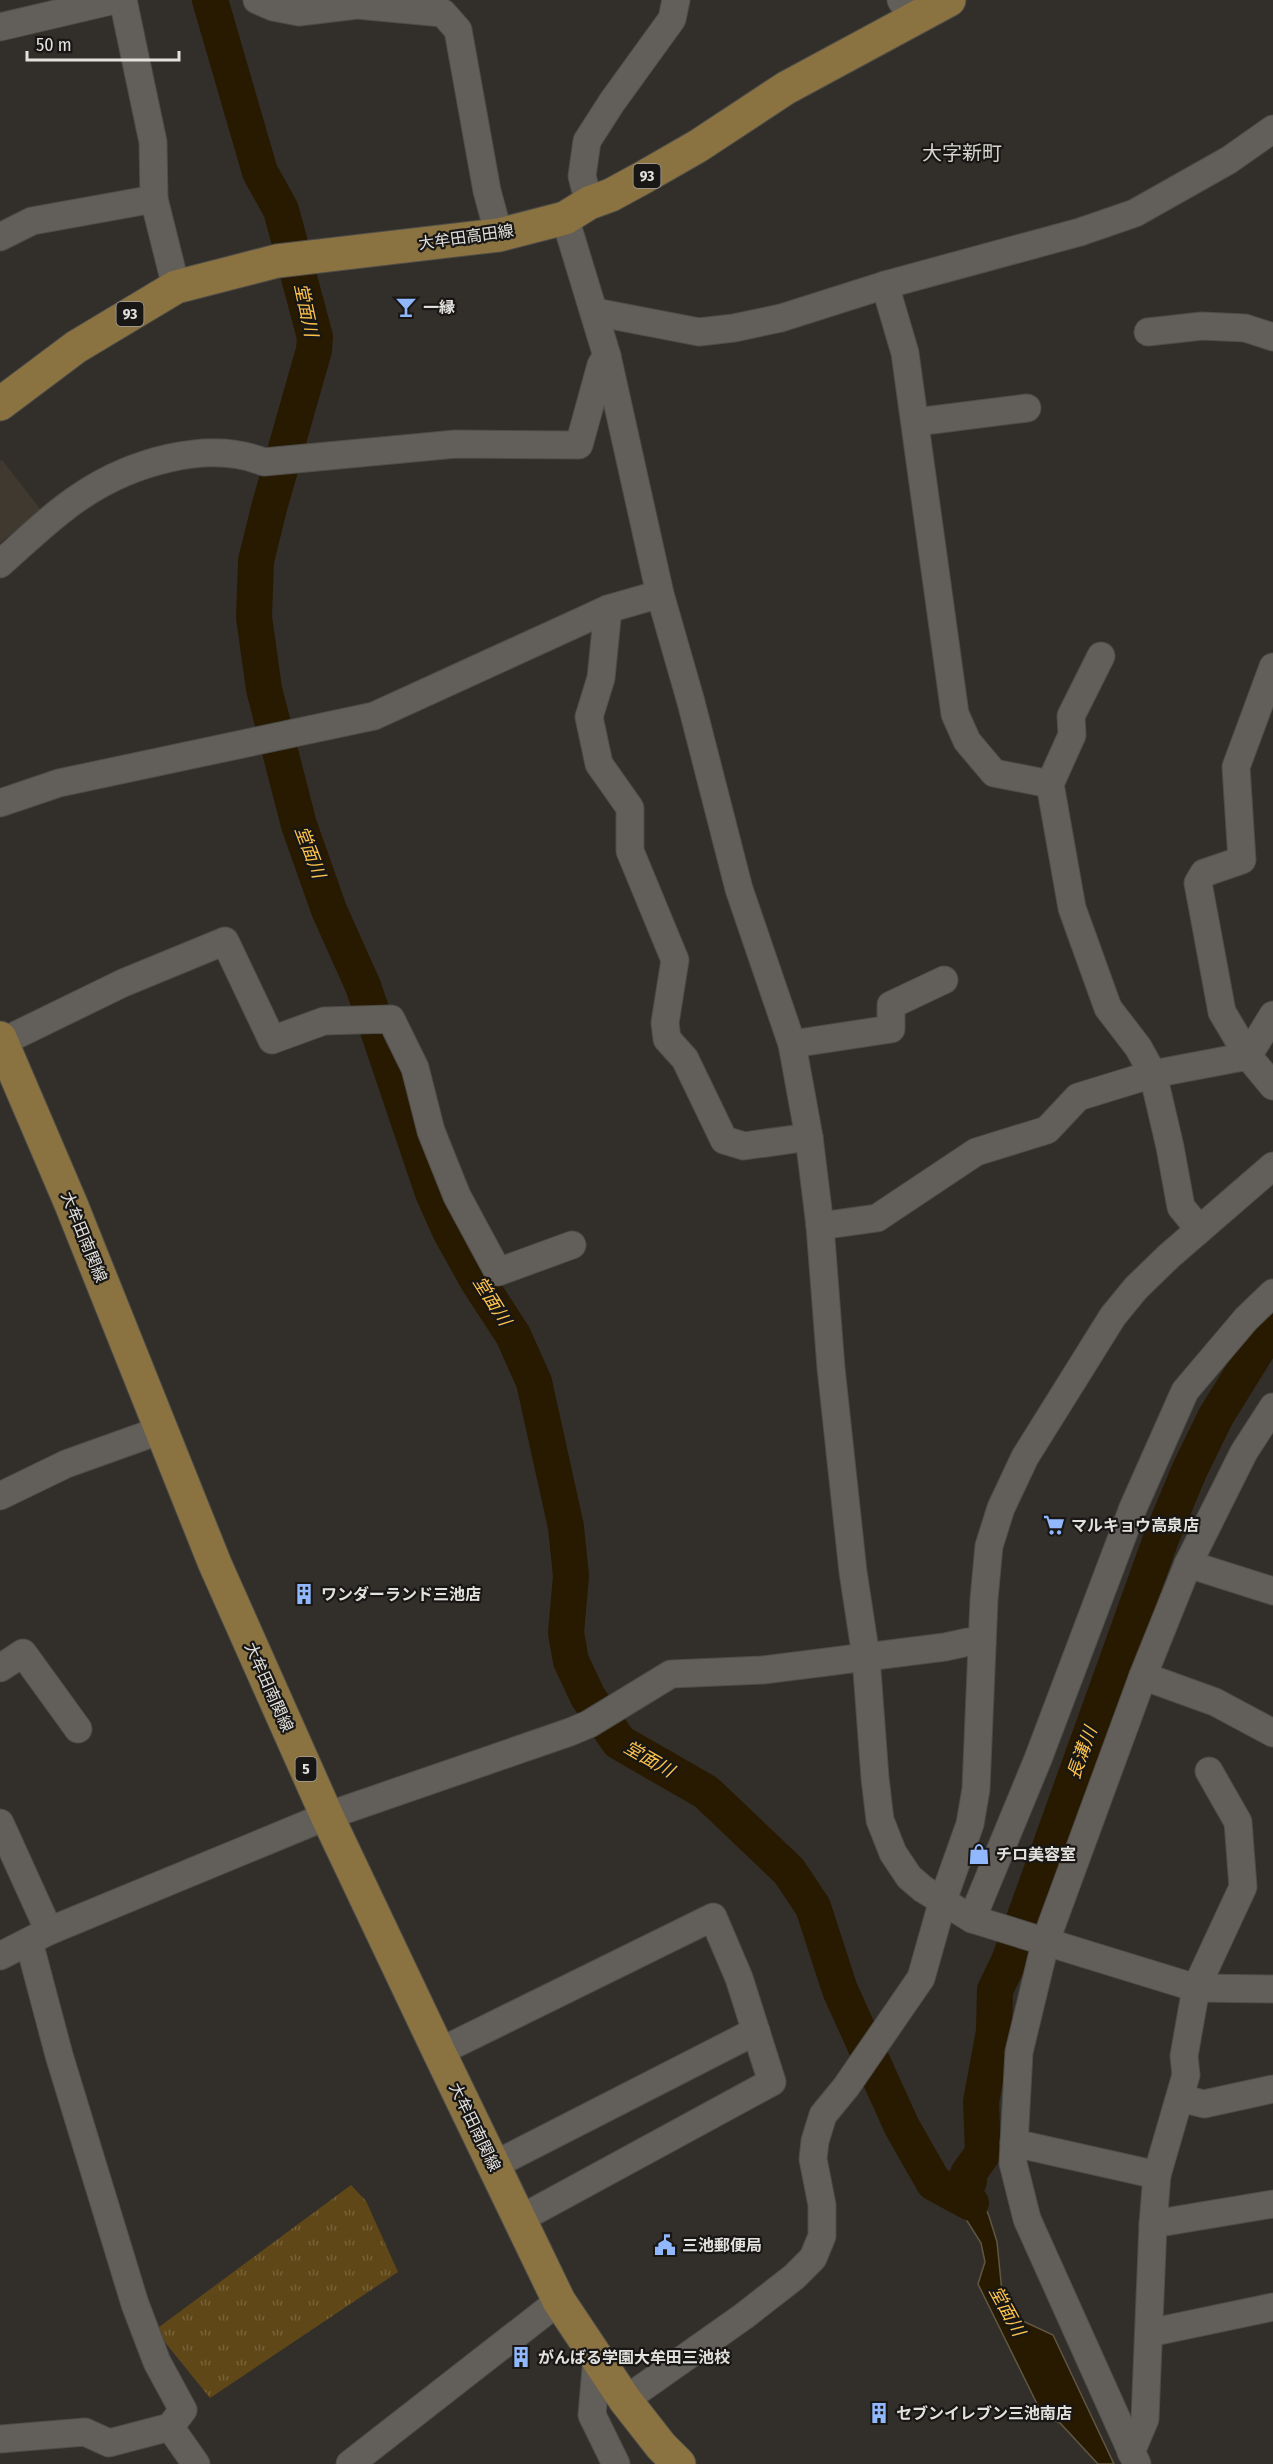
<svg xmlns="http://www.w3.org/2000/svg" width="1273" height="2464" font-family="'Fira Sans Condensed','Noto Sans JP',sans-serif">
  <style>
    .built { fill: #3f3930 }
    .grass { fill: url(#grass-tufts) }
    .water { fill: #271a00; stroke: #5f5643; stroke-width: 1.5 }
    .lines { fill: none; stroke-linecap: round; stroke-linejoin: round }
    .river { stroke: #271a00; stroke-width: 36 }
    .minor-casing { stroke: #4d4c48; stroke-width: 29 }
    .major-casing { stroke: #4d4c48; stroke-width: 35 }
    .minor { stroke: #625f5a; stroke-width: 27 }
    .major { stroke: #8a7241; stroke-width: 33 }
    .labels { text-anchor: middle; dominant-baseline: central; stroke-width: 4.5; stroke-linejoin: round; paint-order: stroke }
    .shield { fill: #181715; stroke: #a5a4a2; stroke-width: 1.5 }
    .shield-label { font-size: 15px; font-weight: bold; fill: #e2e1de }
    .street-label { font-size: 16px; fill: #e2e1de; stroke: #181715 }
    .poi-label { font-size: 16px; font-weight: bold; fill: #e2e1de; stroke: #181715; text-anchor: start }
    .water-label { font-size: 18px; font-style: italic; fill: #fcc24c; stroke: #181715 }
    .quarter-label { font-size: 20px; fill: #d7d4ce; stroke: #181715 }
  </style>
  <defs>
    <pattern id="grass-tufts" width="24" height="20" patternUnits="userSpaceOnUse" patternTransform="scale(1.5)"><rect width="24" height="20" fill="#5f4717"/><path d="M3 7l-1-3M5 7V3M7 7l1-3M15 17l-1-3M17 17v-4M19 17l1-3" fill="none" stroke="#766138"/></pattern>
  </defs>
  <rect width="100%" height="100%" fill="#322f2a"/>
  <polygon class="built" points="2,460 41,510 0,543 0,461"/>
  <polygon class="grass" points="351,2185 366,2201 398,2272 210,2398 155,2330"/>
  <polygon class="water" points="976,2138 996,2138 994,2166 982,2170 975,2177 977,2189 989,2216 997,2242 1002,2292 1009,2308 1023,2321 1053,2335 1114,2464 1098,2464 1060,2423 1043,2416 978,2284 985,2262 981,2243 954,2200 955,2184 972,2153"/>
  <g class="lines">
    <g class="river">
      <polyline points="210,0 260,172 281,210 315,337 314,350 269,508 256,561 254,617 264,689 299,825 329,910 363,986 433,1193 450,1231 479,1283 513,1335 534,1382 566,1527 571,1576 566,1633 571,1661 588,1697 619,1742 706,1792 789,1871 813,1907 840,1990 902,2127 934,2183 971,2203"/>
      <polyline points="969,2181 968,2174 983,2153 981,2102 994,2031 995,1990 1009,1961 1162,1536 1190,1469 1216,1416 1273,1324"/>
    </g>
    <defs>
      <g id="minor">
        <polyline points="123,0 153,142 154,199 176,287"/>
        <polyline points="257,0 273,7 299,12 357,5 443,13 458,30 487,191 499,235"/>
        <polyline points="901,0 914,20"/>
        <polyline points="0,27 115,0"/>
        <polyline points="589,203 582,176 587,141 612,102 672,19 676,0"/>
        <polyline points="565,218 607,356 660,594 691,702 739,889 792,1044 809,1137 820,1226 831,1368 853,1572 866,1657 875,1778 880,1820 893,1853 909,1877 923,1889 972,1919 1196,1988 1273,1989"/>
        <polyline points="0,237 32,221 154,199"/>
        <polyline points="885,285 905,353 955,714 967,741 994,773 1050,784"/>
        <polyline points="595,312 699,332 734,328 781,318 885,285 1080,232 1135,213 1229,160 1273,129"/>
        <polyline points="1148,332 1202,326 1245,328 1273,337"/>
        <polyline points="916,422 1027,408"/>
        <path d="M0,564C26,541 52,515 81,496C130,463 207,439 264,462L456,444L579,445L601,365L607,356"/>
        <polyline points="608,609 601,678 589,717 599,764 630,808 630,851 675,960 665,1023 667,1039 685,1059 724,1140 744,1146 809,1137"/>
        <polyline points="1101,656 1071,716 1072,735 1050,784 1072,908 1108,1008 1138,1047 1153,1074 1170,1147 1181,1207 1199,1229"/>
        <polyline points="1273,667 1236,767 1242,860 1204,873 1198,883 1222,1012 1248,1056 1273,1086"/>
        <polyline points="0,803 59,783 374,716 608,609 660,594"/>
        <polyline points="2,1042 123,983 225,941 272,1040 324,1021 391,1019 415,1068 431,1131 457,1196 498,1272 572,1245"/>
        <polyline points="792,1044 891,1029 891,1005 944,980"/>
        <polyline points="820,1226 877,1218 976,1152 1047,1130 1078,1097 1153,1074 1248,1056 1273,1015"/>
        <polyline points="0,1496 66,1464 161,1430"/>
        <polyline points="1188,1564 1273,1591"/>
        <polyline points="0,1668 23,1653 78,1729"/>
        <polyline points="1143,1676 1215,1702 1273,1733"/>
        <polyline points="1209,1771 1238,1822 1243,1887 1196,1988 1184,2056 1186,2075 1157,2175 1153,2224 1273,2204"/>
        <polyline points="0,1823 49,1931"/>
        <polyline points="972,1919 1038,1759 1133,1508 1185,1391 1246,1319 1273,1293"/>
        <polyline points="0,1956 49,1931 327,1816 570,1732 589,1724 671,1674 763,1670 945,1647 968,1642 982,1643"/>
        <polyline points="439,2052 713,1917 739,1978 772,2082 520,2219"/>
        <polyline points="1180,2098 1204,2104 1273,2089"/>
        <polyline points="1014,2143 1157,2175"/>
        <polyline points="494,2165 756,2031"/>
        <polyline points="1149,2333 1273,2307"/>
        <polyline points="597,2357 592,2415 616,2464"/>
        <polyline points="625,2400 744,2316 794,2277 813,2258 822,2236 822,2205 813,2159 815,2141 823,2115 846,2087 921,1978 943,1900 970,1824 976,1789 984,1599 989,1546 1001,1508 1025,1457 1113,1316 1136,1288 1169,1256 1273,1166"/>
        <polyline points="170,2427 196,2464"/>
        <polyline points="0,2439 85,2432 109,2443 170,2427 183,2410 157,2362 135,2304 59,2055 29,1942"/>
        <polyline points="1131,2452 1145,2419 1153,2224"/>
        <polyline points="350,2464 559,2301"/>
        <polyline points="1137,2464 1027,2219 1013,2163 1019,2052 1046,1940 1143,1676 1188,1564 1244,1452 1273,1407"/>
      </g>
      <g id="major">
        <polyline points="0,404 76,347 176,287 277,261 499,235 565,218 589,203 611,195 644,177 698,146 786,88 949,0"/>
        <polyline points="0,1038 71,1204 215,1564 327,1816 439,2052 559,2301 625,2400 661,2446 679,2464"/>
      </g>
    </defs>
    <use href="#minor" class="minor-casing"/>
    <use href="#major" class="major-casing"/>
    <use href="#minor" class="minor"/>
    <use href="#major" class="major"/>
  </g>
  <defs>
    <symbol id="bar-bare" viewBox="-9 -9 18 18"><path d="M-6-5H6L.8 .8V4.5H3.5V6h-7V4.5H-.8V.8Z" fill="#91b8fd" stroke="#181715" stroke-width="2.5" paint-order="stroke"/></symbol>
    <symbol id="supermarket-bare" viewBox="-9 -9 18 18"><path d="M-6-5.5h2.5l.6 2H6L4.5 2H-2.5L-4.4-4H-6ZM-1.5 3.2a1.3 1.3 0 1 0 .1 0ZM3 3.2a1.3 1.3 0 1 0 .1 0Z" fill="#91b8fd" stroke="#181715" stroke-width="2.5" paint-order="stroke"/></symbol>
    <symbol id="building-bare" viewBox="-9 -9 18 18"><path d="M-4-6H4V6H1V3H-1V6H-4ZM-2.5-4.3h1.7v1.8h-1.7ZM.8-4.3h1.7v1.8H.8ZM-2.5-1h1.7V.8h-1.7ZM.8-1h1.7V.8H.8Z" fill="#91b8fd" stroke="#181715" stroke-width="2.5" paint-order="stroke"/></symbol>
    <symbol id="shop-bare" viewBox="-9 -9 18 18"><path d="M-5-2.5h2.3a2.7 3.5 0 0 1 5.4 0H5L5.5 6h-11ZM-1.5-2.5h3a1.5 2.3 0 0 0-3 0Z" fill="#91b8fd" stroke="#181715" stroke-width="2.5" paint-order="stroke"/></symbol>
    <symbol id="civic-bare" viewBox="-9 -9 18 18"><path d="M-.6-6.5H3V-4.5H.6V-3L4-1V1h2V6H-6V1h2V-1L-.6-3ZM-1.2 2.5V6h2.4V2.5Z" fill="#91b8fd" stroke="#181715" stroke-width="2.5" paint-order="stroke"/></symbol>
  </defs>
  <g fill-rule="evenodd">
    <use href="#bar-bare" x="391" y="292" width="30" height="30"/>
    <use href="#supermarket-bare" x="1039" y="1510" width="30" height="30"/>
    <use href="#building-bare" x="289" y="1579" width="30" height="30"/>
    <use href="#shop-bare" x="964" y="1839" width="30" height="30"/>
    <use href="#civic-bare" x="650" y="2230" width="30" height="30"/>
    <use href="#building-bare" x="506" y="2342" width="30" height="30"/>
    <use href="#building-bare" x="864" y="2398" width="30" height="30"/>
  </g>
  <g class="labels">
    <g class="shield">
      <rect x="633.5" y="164" width="27" height="24" rx="4.5"/>
      <rect x="116.5" y="302" width="27" height="24" rx="4.5"/>
      <rect x="295.5" y="1757" width="21" height="24" rx="4.5"/>
    </g>
    <g class="shield-label">
      <text x="647" y="176">93</text>
      <text x="130" y="314">93</text>
      <text x="306" y="1769">5</text>
    </g>
    <g class="street-label">
      <text transform="translate(466 237) rotate(-8)">大牟田高田線</text>
      <text transform="translate(84 1237) rotate(68)">大牟田南関線</text>
      <text transform="translate(269 1687) rotate(66)">大牟田南関線</text>
      <text transform="translate(475 2127) rotate(64)">大牟田南関線</text>
    </g>
    <g class="poi-label">
      <text x="423" y="307">一縁</text>
      <text x="1071" y="1525">マルキョウ高泉店</text>
      <text x="321" y="1594">ワンダーランド三池店</text>
      <text x="996" y="1854">チロ美容室</text>
      <text x="682" y="2245">三池郵便局</text>
      <text x="538" y="2357">がんばる学園大牟田三池校</text>
      <text x="896" y="2413">セブンイレブン三池南店</text>
    </g>
    <g class="water-label">
      <text transform="translate(306 310) rotate(78)">堂面川</text>
      <text transform="translate(310 852) rotate(69)">堂面川</text>
      <text transform="translate(492 1301) rotate(58)">堂面川</text>
      <text transform="translate(1082 1753) rotate(-70)">長溝川</text>
      <text transform="translate(649 1759) rotate(30)">堂面川</text>
      <text transform="translate(1007 2311) rotate(61)">堂面川</text>
    </g>
    <g class="quarter-label">
      <text x="962" y="153">大字新町</text>
    </g>
  </g>
  <path d="M27 51v9h152v-9" fill="none" stroke="#e2e1de" stroke-width="3"/>
  <text x="36" y="51" font-size="18" fill="#e2e1de" stroke="#181715" stroke-width="4.5" paint-order="stroke">50 m</text>
</svg>
